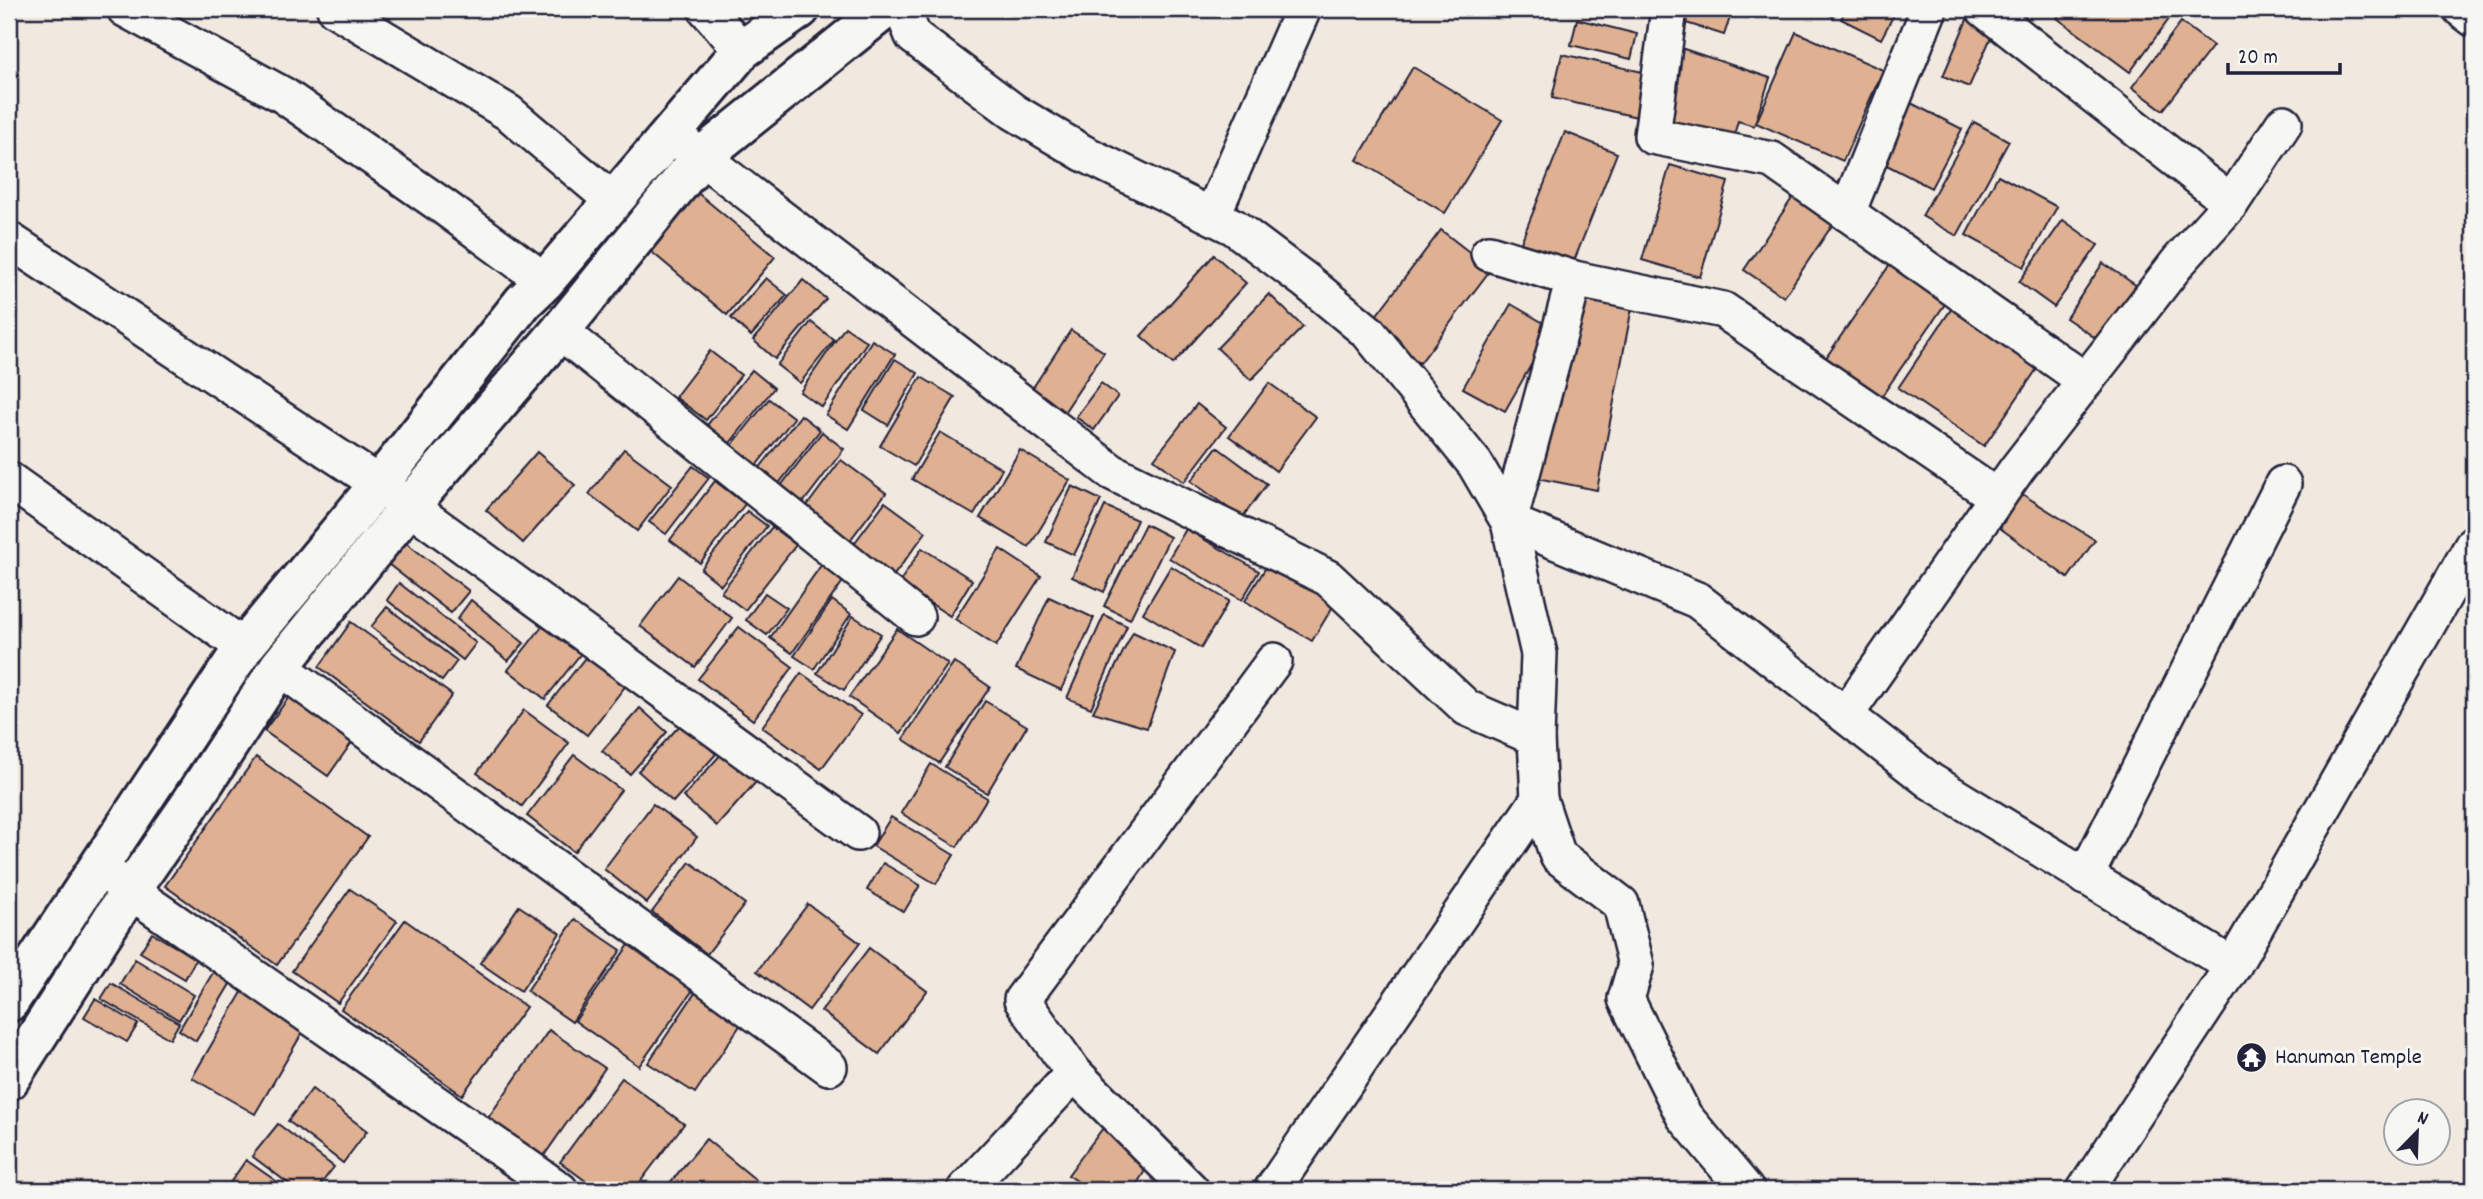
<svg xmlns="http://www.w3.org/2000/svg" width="2483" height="1199" font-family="Dekko,sans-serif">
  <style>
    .building { fill: #dfb091; stroke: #22223b; stroke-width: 2 }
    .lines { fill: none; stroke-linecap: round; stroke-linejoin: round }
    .street-casing { stroke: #22223b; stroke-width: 40 }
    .secondary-casing { stroke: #22223b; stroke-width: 44 }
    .street { stroke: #f6f6f2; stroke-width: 35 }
    .secondary { stroke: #f6f6f2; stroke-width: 38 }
    .labels { text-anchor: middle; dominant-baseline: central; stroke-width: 6; stroke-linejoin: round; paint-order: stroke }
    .poi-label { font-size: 23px; fill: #22223b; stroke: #f6f6f2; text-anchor: start }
  </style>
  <rect width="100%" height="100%" fill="#f1e8df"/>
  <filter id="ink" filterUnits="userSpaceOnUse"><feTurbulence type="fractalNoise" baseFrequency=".0143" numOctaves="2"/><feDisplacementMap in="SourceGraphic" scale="14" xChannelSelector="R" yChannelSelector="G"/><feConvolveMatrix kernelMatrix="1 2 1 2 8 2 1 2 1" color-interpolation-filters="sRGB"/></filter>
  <g filter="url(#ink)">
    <g class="building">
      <polygon points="1681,9 1733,9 1724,35 1677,20"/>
      <polygon points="1818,9 1838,9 1833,17"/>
      <polygon points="1846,9 1897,9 1881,39 1841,19"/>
      <polygon points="2064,9 2172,9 2175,11 2130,72 2057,18"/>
      <polygon points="1969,15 1996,26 1969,87 1943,76"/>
      <polygon points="1577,19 1637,34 1631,59 1571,45"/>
      <polygon points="2181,22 2213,46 2163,110 2132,87"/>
      <polygon points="1796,32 1883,70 1843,161 1756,123"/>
      <polygon points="1678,47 1770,78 1754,126 1738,121 1732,142 1665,121"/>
      <polygon points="1562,54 1656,75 1646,119 1552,98"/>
      <polygon points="1413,67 1502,120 1445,213 1357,160"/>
      <polygon points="1907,101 1962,129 1931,188 1877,160"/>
      <polygon points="1974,122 2009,141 1957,236 1922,216"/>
      <polygon points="1565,132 1617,153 1570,271 1518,250"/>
      <polygon points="1670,165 1728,182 1700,277 1642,260"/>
      <polygon points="1998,175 2057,207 2024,267 1966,235"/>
      <polygon points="688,185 775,257 727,315 641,243"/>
      <polygon points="1793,197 1833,224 1784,297 1744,270"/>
      <polygon points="2063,220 2098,245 2054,307 2019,282"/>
      <polygon points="1441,230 1491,269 1420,363 1369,325"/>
      <polygon points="1214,255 1246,283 1173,364 1141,336"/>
      <polygon points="1891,263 1947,301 1877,403 1821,365"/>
      <polygon points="2103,263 2137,286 2100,341 2066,318"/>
      <polygon points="766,278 787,295 751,336 731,318"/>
      <polygon points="803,280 826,299 775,359 753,340"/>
      <polygon points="1583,291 1633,302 1597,490 1537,478"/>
      <polygon points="1269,294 1303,327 1251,380 1217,348"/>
      <polygon points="1511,304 1552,328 1505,411 1463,388"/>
      <polygon points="1952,308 2039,366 1984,446 1898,388"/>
      <polygon points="811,322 834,340 800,383 777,365"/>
      <polygon points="845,327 867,342 822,407 800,392"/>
      <polygon points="1071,330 1104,352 1063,414 1030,392"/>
      <polygon points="872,340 895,354 848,429 826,415"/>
      <polygon points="710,351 741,375 706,420 675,397"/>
      <polygon points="895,359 918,373 888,425 864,410"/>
      <polygon points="752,370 774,388 730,443 707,425"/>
      <polygon points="921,377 955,397 914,466 880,446"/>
      <polygon points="1101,383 1118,396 1094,430 1076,417"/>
      <polygon points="1269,383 1316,417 1276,471 1229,436"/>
      <polygon points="769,399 794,418 754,468 729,449"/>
      <polygon points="1197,404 1226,427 1184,482 1154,459"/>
      <polygon points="801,415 820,430 774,490 755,474"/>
      <polygon points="822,432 844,449 799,508 777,491"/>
      <polygon points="940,432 1002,469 974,515 912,479"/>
      <polygon points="1217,447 1267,484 1242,518 1191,481"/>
      <polygon points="624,449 672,485 637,531 589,494"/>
      <polygon points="1020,450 1070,480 1029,547 980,518"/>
      <polygon points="537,452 575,485 523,543 486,510"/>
      <polygon points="841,460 886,493 847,544 803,511"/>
      <polygon points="693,466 709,478 666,534 649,522"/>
      <polygon points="715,481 745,504 700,563 670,540"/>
      <polygon points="1072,486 1101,500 1074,555 1046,542"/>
      <polygon points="2022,494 2095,540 2068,578 2000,528"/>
      <polygon points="885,502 926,532 891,579 850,549"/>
      <polygon points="1105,506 1137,520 1104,592 1072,577"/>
      <polygon points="747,511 767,526 721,585 701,569"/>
      <polygon points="1145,524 1170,537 1130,619 1104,606"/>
      <polygon points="772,527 796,545 745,610 721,592"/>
      <polygon points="1186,529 1259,571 1242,600 1169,558"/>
      <polygon points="405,542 469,591 451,613 388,564"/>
      <polygon points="922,548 972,580 950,616 899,583"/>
      <polygon points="1000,549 1041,576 996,646 955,619"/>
      <polygon points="822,564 844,580 792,653 770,638"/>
      <polygon points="1268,564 1335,603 1312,641 1245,601"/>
      <polygon points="1171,566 1229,601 1201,648 1143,613"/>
      <polygon points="678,576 732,618 695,667 640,626"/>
      <polygon points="399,583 476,643 463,660 387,600"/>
      <polygon points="765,593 787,608 767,635 746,620"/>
      <polygon points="1049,597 1094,618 1061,690 1016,669"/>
      <polygon points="471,600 524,643 508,661 457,619"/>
      <polygon points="832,600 851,614 814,669 794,656"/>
      <polygon points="387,607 457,661 442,681 371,627"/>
      <polygon points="1104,615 1127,626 1091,708 1067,698"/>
      <polygon points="853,616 881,634 844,690 817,673"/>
      <polygon points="351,622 452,695 419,741 319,667"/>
      <polygon points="545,623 582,652 545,699 508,670"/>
      <polygon points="739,627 793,667 753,720 698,679"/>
      <polygon points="897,629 948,664 901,733 849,697"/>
      <polygon points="1133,632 1175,652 1147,728 1093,712"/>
      <polygon points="588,654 627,684 587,735 548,705"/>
      <polygon points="954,662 990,687 939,763 903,739"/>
      <polygon points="801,673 861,715 821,769 762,727"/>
      <polygon points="292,693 355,738 328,776 264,731"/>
      <polygon points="985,701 1027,726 987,793 945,767"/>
      <polygon points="640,708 667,732 630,774 602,751"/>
      <polygon points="524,710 569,743 522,806 477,773"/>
      <polygon points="682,723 716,754 673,802 638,771"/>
      <polygon points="723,752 756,782 717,826 683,797"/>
      <polygon points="574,755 621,790 574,852 527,816"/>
      <polygon points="256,757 368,837 277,965 165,886"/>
      <polygon points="931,764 987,798 957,847 901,813"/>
      <polygon points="653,804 697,837 647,903 604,869"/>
      <polygon points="891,817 954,855 936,884 873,846"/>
      <polygon points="690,862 745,904 707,954 652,912"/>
      <polygon points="883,863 920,885 904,912 867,890"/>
      <polygon points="350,889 397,921 338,1003 292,971"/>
      <polygon points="808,904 860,943 809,1010 757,971"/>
      <polygon points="519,906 560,933 521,991 480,963"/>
      <polygon points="575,919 621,950 572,1022 527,991"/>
      <polygon points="405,920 526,1007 462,1095 341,1009"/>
      <polygon points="152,933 196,959 185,979 140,952"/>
      <polygon points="636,935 700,980 639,1066 575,1021"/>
      <polygon points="869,948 927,991 879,1054 821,1011"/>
      <polygon points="135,959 194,995 179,1020 120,984"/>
      <polygon points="215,969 233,979 196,1041 179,1030"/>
      <polygon points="111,983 179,1023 170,1039 101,999"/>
      <polygon points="245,987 308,1023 255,1114 192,1078"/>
      <polygon points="697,990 743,1021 695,1093 648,1063"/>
      <polygon points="95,999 138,1024 127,1042 84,1017"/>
      <polygon points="549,1030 605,1068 543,1157 488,1118"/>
      <polygon points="622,1078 684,1124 634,1190 598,1190 560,1162"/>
      <polygon points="312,1089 367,1131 343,1163 288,1121"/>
      <polygon points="278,1124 334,1167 316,1190 297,1190 252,1156"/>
      <polygon points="1106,1124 1151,1161 1135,1187 1120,1184 1116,1190 1091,1190 1068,1175"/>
      <polygon points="706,1139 767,1189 765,1190 664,1190"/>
      <polygon points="246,1160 289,1190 225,1190"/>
    </g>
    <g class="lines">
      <defs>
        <g id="street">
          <polyline points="125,9 283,95 444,207 545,281"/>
          <polyline points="335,9 509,113 612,200"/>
          <polyline points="706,9 742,50"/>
          <polyline points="902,9 913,36 1014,112 1083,153 1234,227 1306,281 1368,332 1475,464 1509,522 1539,654 1536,738 1539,799 1558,856 1621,904 1636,965 1626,999 1684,1116 1746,1190"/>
          <polyline points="1669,9 1652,136 1772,160 2086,381"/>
          <polyline points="1984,9 2231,203 2284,123"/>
          <polyline points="2461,9 2474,19"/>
          <polyline points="678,139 1112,472 1328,578 1467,708 1536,738"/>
          <polyline points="1847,213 1929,9"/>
          <polyline points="1212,216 1303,9"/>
          <polyline points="9,240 379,484 858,833"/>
          <polyline points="1489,253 1574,279 1723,310 1997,497"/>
          <polyline points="1574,279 1509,522 1697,600 1930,781 2233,966"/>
          <polyline points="560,331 916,617"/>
          <polyline points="9,480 244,647"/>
          <polyline points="279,667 829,1067"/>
          <polyline points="1846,714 2017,469 2179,261 2231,203"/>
          <polyline points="107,873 130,891 560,1190"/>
          <polyline points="2085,877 2283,484"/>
          <polyline points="965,1190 1074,1073"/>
          <polyline points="1191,1190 1074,1073 1022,1000 1274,661"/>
          <polyline points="1272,1190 1539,799"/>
          <polyline points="2085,1190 2233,966 2474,543"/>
        </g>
        <g id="secondary">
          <polyline points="9,1002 244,647 379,484 523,302 545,281 742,50 800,9"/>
          <polyline points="9,1080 130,891 187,809 279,667 409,507 560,331 701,157 885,9"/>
        </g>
      </defs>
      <use href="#street" class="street-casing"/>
      <use href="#secondary" class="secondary-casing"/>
      <use href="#street" class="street"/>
      <use href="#secondary" class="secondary"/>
    </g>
  </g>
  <defs>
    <symbol id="temple-disc" viewBox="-11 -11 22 22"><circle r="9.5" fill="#22223b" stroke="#f6f6f2"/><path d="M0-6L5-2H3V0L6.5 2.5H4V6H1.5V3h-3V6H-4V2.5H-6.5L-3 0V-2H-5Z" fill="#fff"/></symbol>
  </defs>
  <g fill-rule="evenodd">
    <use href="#temple-disc" x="2234" y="1040" width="35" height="35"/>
  </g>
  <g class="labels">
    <g class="poi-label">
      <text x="2275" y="1058">Hanuman Temple</text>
    </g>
  </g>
  <rect width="2483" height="1199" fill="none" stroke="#f6f6f2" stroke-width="35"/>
  <rect x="18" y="18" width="2448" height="1164" fill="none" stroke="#22223b" stroke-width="2.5" filter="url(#ink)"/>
  <g transform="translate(2417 1132) rotate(23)"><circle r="33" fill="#f6f6f2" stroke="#a1a1a9" stroke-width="2"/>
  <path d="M0-5L12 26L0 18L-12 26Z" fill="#22223b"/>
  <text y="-10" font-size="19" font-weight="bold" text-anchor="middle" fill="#22223b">N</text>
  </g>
  <path d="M2228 63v10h112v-10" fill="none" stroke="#22223b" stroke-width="3.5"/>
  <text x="2238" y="63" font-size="21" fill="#22223b" stroke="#f6f6f2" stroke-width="5" paint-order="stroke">20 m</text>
</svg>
